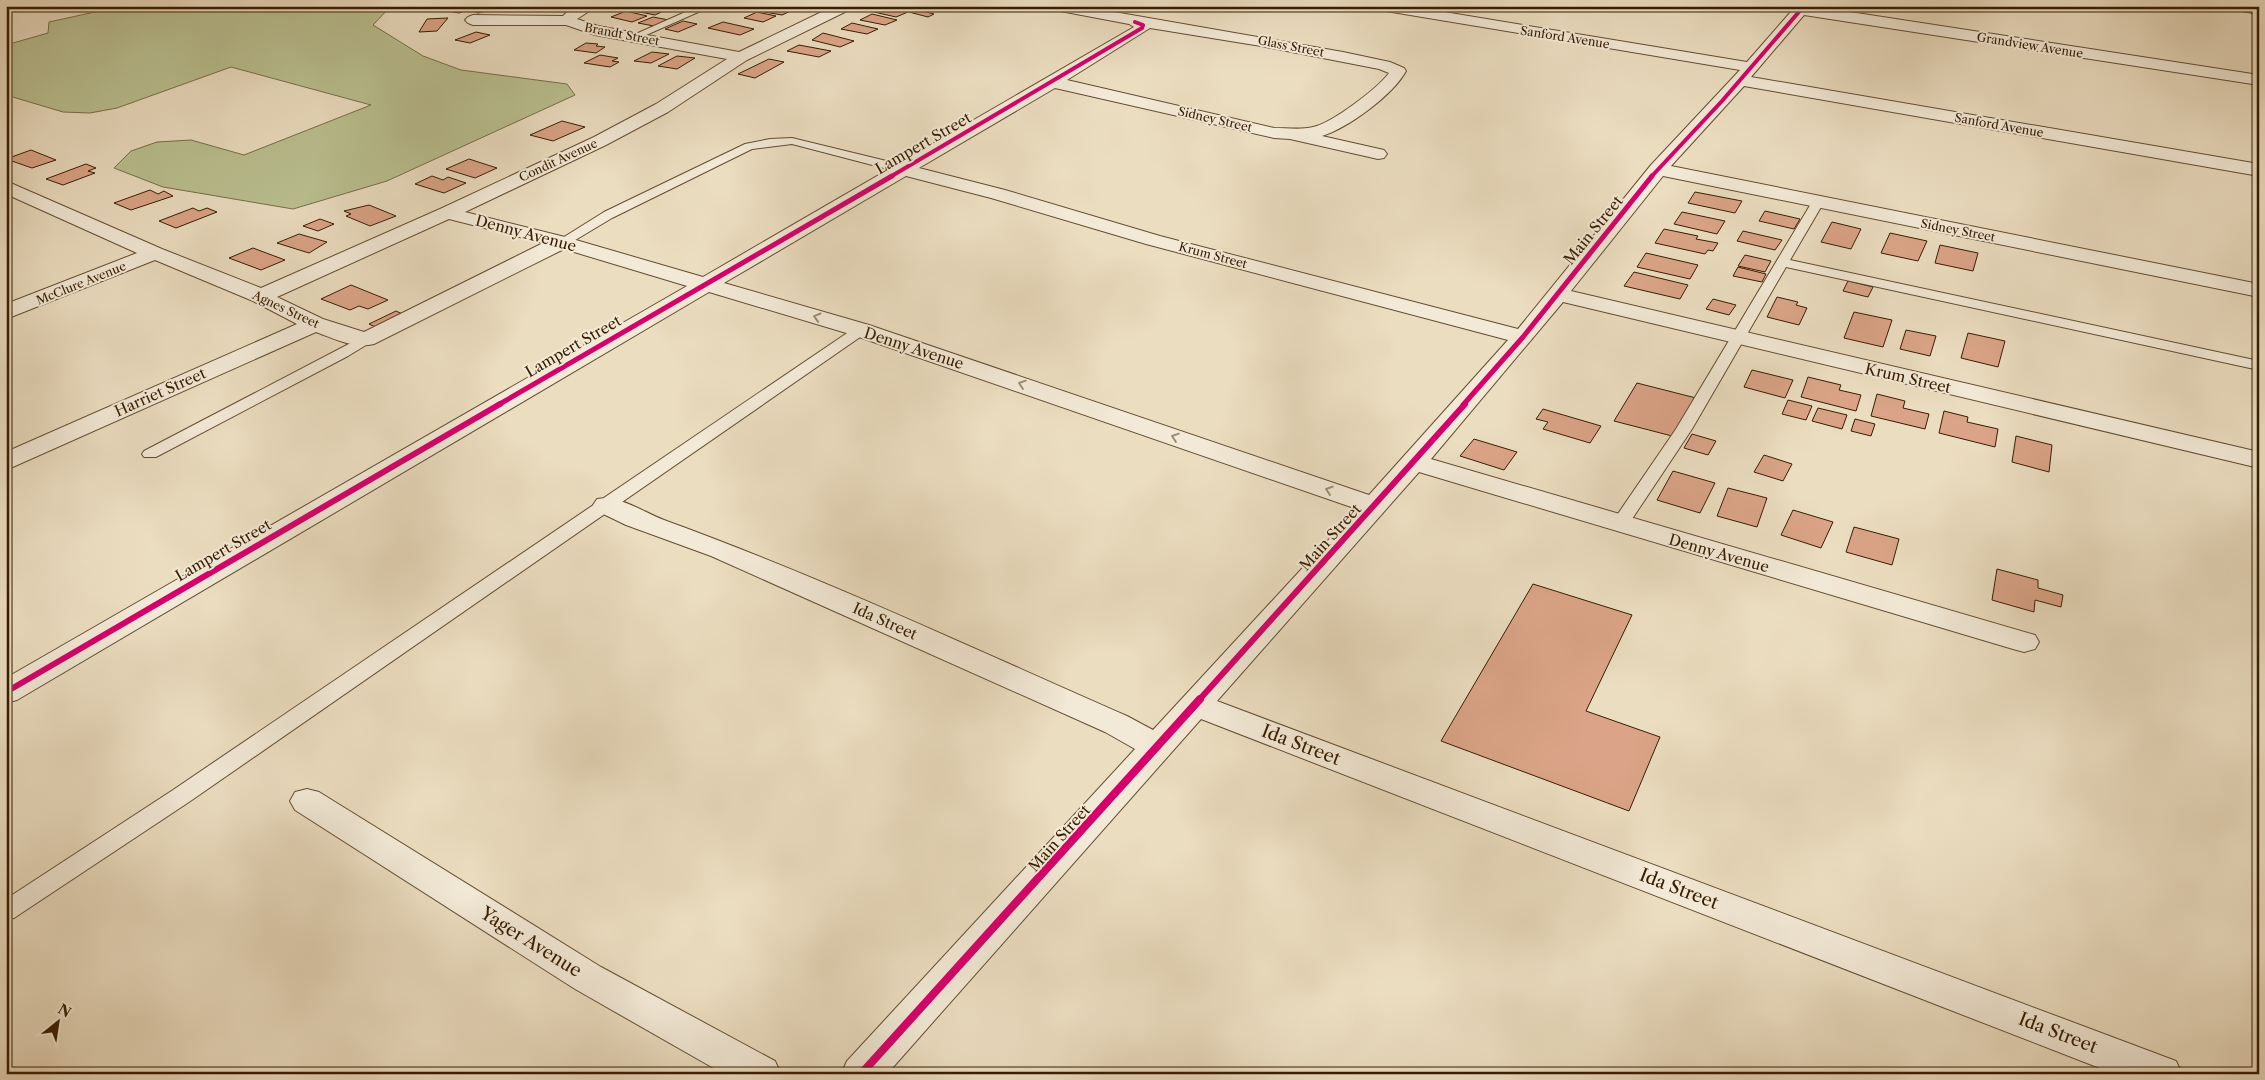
<svg xmlns="http://www.w3.org/2000/svg" width="2265" height="1080" font-family="'Libre Caslon Text',serif">
  <style>
    .green { fill: #bac091; stroke: #786e49 }
    .building { fill: #dba488; stroke: #371c01 }
    .lines { fill: none; stroke-linecap: round; stroke-linejoin: round }
    .service-casing { stroke: #644c31; stroke-width: 2 }
    .minor-casing { stroke: #644c31; stroke-width: 2 }
    .service { fill: #f2e9d6; fill-rule: evenodd }
    .minor { fill: #f2e9d6; fill-rule: evenodd }
    .cycleway-far3-casing { stroke: #f2e9d6; stroke-width: 5.5 }
    .cycleway-far2-casing { stroke: #f2e9d6; stroke-width: 8 }
    .cycleway-far1-casing { stroke: #f2e9d6; stroke-width: 9 }
    .cycleway-casing { stroke: #f2e9d6; stroke-width: 11 }
    .cycleway-far3 { stroke: #d6006c; stroke-width: 4 }
    .cycleway-far2 { stroke: #d6006c; stroke-width: 5 }
    .cycleway-far1 { stroke: #d6006c; stroke-width: 6 }
    .cycleway { stroke: #d6006c; stroke-width: 8 }
    .oneway { stroke: #9e8d76 }
    .labels { text-anchor: middle; dominant-baseline: central; stroke-width: 4; stroke-linejoin: round; paint-order: stroke }
    .far-street-label { font-size: 12px; fill: #371c01; stroke: #f2e9d6 }
    .street-label { font-size: 15px; fill: #371c01; stroke: #f2e9d6 }
    .near-street-label { font-size: 18px; fill: #371c01; stroke: #f2e9d6 }
  </style>
  <rect width="100%" height="100%" fill="#ebddc0"/>
  <filter id="stains"><feTurbulence type="fractalNoise" baseFrequency=".004" numOctaves="4"/><feColorMatrix values="0 0 0 0 .2 0 0 0 0 .09 0 0 0 0 .02 0 0 0 .5 -.17"/></filter>
  <radialGradient id="worn" r=".72"><stop offset=".6" stop-color="#630" stop-opacity="0"/><stop offset="1" stop-color="#630" stop-opacity=".3"/></radialGradient>
  <polygon class="green" points="122,6 391,6 373,25 423,56 461,70 567,84 575,95 387,181 293,209 163,187 114,168 131,151 157,142 191,140 244,155 371,105 231,67 117,108 90,113 63,112 6,95 6,45 48,33 49,22"/>
  <g class="building">
    <polygon points="452,6 468,10 459,13 442,10"/>
    <polygon points="480,6 521,6 514,9 505,6 478,13 472,11"/>
    <polygon points="640,6 659,6 670,8 655,15 630,10"/>
    <polygon points="753,6 789,6 785,9 793,10 782,15 747,9"/>
    <polygon points="882,6 908,12 896,17 874,12"/>
    <polygon points="915,9 934,14 928,17 909,12"/>
    <polygon points="626,11 647,16 632,22 611,17"/>
    <polygon points="757,12 776,16 763,22 744,18"/>
    <polygon points="872,14 897,20 885,25 860,20"/>
    <polygon points="653,17 669,20 654,26 638,23"/>
    <polygon points="448,18 437,31 419,32 427,19"/>
    <polygon points="683,21 697,24 678,32 665,29"/>
    <polygon points="723,22 754,29 740,35 708,28"/>
    <polygon points="852,23 878,29 867,34 841,29"/>
    <polygon points="476,32 490,35 470,43 455,40"/>
    <polygon points="823,33 854,41 840,47 812,40"/>
    <polygon points="586,43 598,44 596,46 605,47 596,53 574,50"/>
    <polygon points="799,45 831,51 819,57 787,51"/>
    <polygon points="652,52 669,54 651,63 634,61"/>
    <polygon points="600,55 618,58 612,61 619,62 610,67 584,63"/>
    <polygon points="677,56 695,58 677,69 658,66"/>
    <polygon points="769,59 784,62 755,78 738,74"/>
    <polygon points="562,121 585,127 553,141 530,135"/>
    <polygon points="31,150 56,160 32,168 6,159"/>
    <polygon points="469,159 497,168 475,178 446,169"/>
    <polygon points="86,164 96,168 88,171 95,173 63,185 46,179"/>
    <polygon points="432,176 443,180 448,177 466,183 444,193 415,184"/>
    <polygon points="150,190 158,194 164,191 173,196 131,210 114,203"/>
    <polygon points="1695,192 1742,201 1735,213 1688,203"/>
    <polygon points="369,205 396,216 370,226 346,216 351,214 344,211"/>
    <polygon points="193,208 199,211 207,208 217,212 176,228 159,221"/>
    <polygon points="1765,211 1800,219 1794,229 1759,221"/>
    <polygon points="1682,212 1725,221 1717,234 1674,224"/>
    <polygon points="320,219 334,224 318,231 303,226"/>
    <polygon points="1832,222 1861,229 1851,249 1821,242"/>
    <polygon points="1664,229 1698,236 1696,239 1718,243 1713,251 1708,250 1705,254 1655,243"/>
    <polygon points="1743,231 1782,240 1775,250 1737,241"/>
    <polygon points="1890,233 1927,241 1918,261 1881,253"/>
    <polygon points="299,234 327,242 309,253 277,243"/>
    <polygon points="1940,245 1978,253 1973,271 1935,263"/>
    <polygon points="253,248 285,260 261,270 229,258"/>
    <polygon points="1646,253 1698,265 1690,279 1637,267"/>
    <polygon points="1745,255 1771,261 1765,272 1738,266"/>
    <polygon points="1738,267 1766,274 1762,282 1733,276"/>
    <polygon points="1634,272 1688,285 1680,299 1624,286"/>
    <polygon points="1848,281 1873,287 1868,297 1843,291"/>
    <polygon points="351,285 388,300 368,309 359,306 350,310 321,299"/>
    <polygon points="1777,297 1798,302 1796,305 1807,308 1799,325 1767,317"/>
    <polygon points="1713,299 1736,305 1729,315 1706,309"/>
    <polygon points="396,311 409,317 382,330 369,324"/>
    <polygon points="1854,312 1892,320 1883,347 1844,338"/>
    <polygon points="1906,330 1936,336 1930,356 1900,349"/>
    <polygon points="1968,333 2005,341 1998,367 1961,358"/>
    <polygon points="1752,370 1793,380 1785,398 1744,387"/>
    <polygon points="1808,377 1841,385 1839,390 1861,395 1856,411 1801,397"/>
    <polygon points="1637,383 1696,398 1676,437 1614,421"/>
    <polygon points="1877,394 1905,401 1903,408 1929,414 1925,429 1871,416"/>
    <polygon points="1788,400 1812,406 1806,420 1782,414"/>
    <polygon points="1818,408 1847,415 1842,429 1812,421"/>
    <polygon points="1543,409 1601,426 1590,443 1543,429 1548,422 1536,419"/>
    <polygon points="1944,411 1968,417 1967,422 1998,429 1995,447 1939,433"/>
    <polygon points="1855,419 1875,424 1871,436 1851,431"/>
    <polygon points="1692,434 1716,441 1708,455 1684,448"/>
    <polygon points="2016,436 2052,445 2049,472 2012,462"/>
    <polygon points="1474,439 1517,452 1504,470 1460,456"/>
    <polygon points="1764,455 1792,464 1783,481 1754,472"/>
    <polygon points="1673,471 1715,483 1700,513 1657,500"/>
    <polygon points="1728,488 1767,498 1757,527 1717,516"/>
    <polygon points="1793,510 1833,522 1821,548 1781,535"/>
    <polygon points="1854,527 1899,539 1892,565 1846,552"/>
    <polygon points="1997,569 2038,580 2038,588 2063,595 2061,607 2035,600 2034,612 1992,600"/>
    <polygon points="1533,584 1632,615 1586,711 1660,737 1629,811 1441,741"/>
  </g>
  <g class="lines">
    <defs>
      <g id="service">
        <polygon points="699,6 712,6 637,39 631,39 629,37"/>
        <polygon points="792,138 907,166 909,169 903,173 792,144 752,149 612,218 567,245 557,245 556,242 604,212 745,144 770,139"/>
        <polygon points="1818,198 1824,202 1790,260 2259,361 2259,370 1786,267 1692,429 1626,528 1614,528 1611,524 1676,429 1812,202"/>
        <polygon points="861,326 866,327 868,330 866,333 189,802 14,918 6,920 6,899 173,790 856,327"/>
        <polygon points="366,335 371,336 373,339 371,342 348,356 156,457 144,457 142,454 144,451"/>
      </g>
      <g id="minor">
        <path d="M577,6H597L577,19L598,26L739,52L834,6H853L851,9L747,60L668,112L606,145L465,212L569,238L703,277L1134,27L1129,24L1055,10L1048,6H1080L1343,52L1390,62L1404,68L1406,71C1393,95 1348,128 1322,136L1384,150L1387,154L1384,158L1378,159L1290,139L1274,138L1055,88L919,168L1005,190L1160,236L1518,329L1651,165L1740,70L1380,10L1373,6H1408L1747,62L1796,6H1811L2259,75V85L1804,15L1751,77L2259,164V176L1744,86L1671,166L2259,284V297L1663,176L1571,291L2259,452V468L1563,302L1431,459L2035,635L2039,642L2035,649L2024,652L2013,649L1419,472L1217,701L2176,1061L2182,1074H2115L1201,719L887,1074H841L847,1061L1135,749L1105,732L711,556L626,525L597,511L593,505L597,499C618,494 643,512 664,520C821,577 974,649 1127,716L1153,730L1357,509L853,335L709,292L17,700L6,703V678L687,286L564,249L374,344C354,349 335,339 316,332L6,470V452L297,324L253,301L155,260L6,319V304L137,253L6,194V181L162,249L261,288L440,209L594,137L656,104L727,59L595,35L566,25H473L468,23L465,20L468,17L473,15L563,16L569,10ZM1150,28L1261,46L1379,69L1389,73C1377,89 1332,123 1313,127C1301,130 1287,128 1274,128L1067,80ZM906,176L991,198L1146,244L1508,340L1369,495L869,325L724,283ZM449,219L543,243L364,332L323,319L277,297Z"/>
        <polygon points="2228,6 2259,6 2259,14 2230,9"/>
        <polygon points="307,789 319,792 601,967 775,1061 781,1074 724,1074 575,989 295,810 290,801 295,792"/>
      </g>
    </defs>
    <use href="#service" class="service-casing"/>
    <use href="#minor" class="minor-casing"/>
    <use href="#service" class="service"/>
    <use href="#minor" class="minor"/>
    <defs>
      <g id="cycleway-far3">
        <polyline points="890,177 1142,28 1143,25 1135,22"/>
        <polyline points="1651,177 1722,101 1804,6"/>
      </g>
      <g id="cycleway-far2">
        <polyline points="498,405 892,176"/>
        <polyline points="1463,405 1523,337 1652,176"/>
      </g>
      <g id="cycleway-far1">
        <polyline points="6,692 500,404"/>
        <polyline points="1199,700 1465,404"/>
      </g>
      <polyline id="cycleway" points="861,1074 1200,699"/>
    </defs>
    <use href="#cycleway-far3" class="cycleway-far3-casing"/>
    <use href="#cycleway-far2" class="cycleway-far2-casing"/>
    <use href="#cycleway-far1" class="cycleway-far1-casing"/>
    <use href="#cycleway" class="cycleway-casing"/>
    <use href="#cycleway-far3" class="cycleway-far3"/>
    <use href="#cycleway-far2" class="cycleway-far2"/>
    <use href="#cycleway-far1" class="cycleway-far1"/>
    <use href="#cycleway" class="cycleway"/>
  </g>
  <defs><path id="oneway-chevron" d="M-2-3.5L2.5 0L-2 3.5" fill="none" stroke-width="1.6" stroke-linecap="round" stroke-linejoin="round" transform="scale(1.25)"/></defs>
  <g class="oneway">
    <use href="#oneway-chevron" transform="translate(817 317) rotate(-164)"/>
    <use href="#oneway-chevron" transform="translate(1022 384) rotate(-161)"/>
    <use href="#oneway-chevron" transform="translate(1175 437) rotate(-161)"/>
    <use href="#oneway-chevron" transform="translate(1329 490) rotate(-161)"/>
  </g>
  <g class="labels">
    <g class="far-street-label">
      <text transform="translate(622 34) rotate(11)">Brandt Street</text>
      <text transform="translate(1565 37) rotate(9)">Sanford Avenue</text>
      <text transform="translate(2030 45) rotate(9)">Grandview Avenue</text>
      <text transform="translate(1291 46) rotate(11)">Glass Street</text>
      <text transform="translate(1215 119) rotate(13)">Sidney Street</text>
      <text transform="translate(1999 125) rotate(10)">Sanford Avenue</text>
      <text transform="translate(558 160) rotate(-25)">Condit Avenue</text>
      <text transform="translate(1958 230) rotate(11)">Sidney Street</text>
      <text transform="translate(1213 255) rotate(15)">Krum Street</text>
      <text transform="translate(81 283) rotate(-22)">McClure Avenue</text>
      <text transform="translate(286 309) rotate(25)">Agnes Street</text>
    </g>
    <g class="street-label">
      <text transform="translate(923 143) rotate(-30)">Lampert Street</text>
      <text transform="translate(1593 230) rotate(-51)">Main Street</text>
      <text transform="translate(526 233) rotate(15)">Denny Avenue</text>
      <text transform="translate(573 346) rotate(-30)">Lampert Street</text>
      <text transform="translate(914 348) rotate(18)">Denny Avenue</text>
      <text transform="translate(1908 378) rotate(13)">Krum Street</text>
      <text transform="translate(160 392) rotate(-24)">Harriet Street</text>
      <text transform="translate(1330 537) rotate(-48)">Main Street</text>
      <text transform="translate(223 550) rotate(-30)">Lampert Street</text>
      <text transform="translate(1719 553) rotate(16)">Denny Avenue</text>
      <text transform="translate(885 621) rotate(24)">Ida Street</text>
      <text transform="translate(1059 838) rotate(-48)">Main Street</text>
    </g>
    <g class="near-street-label">
      <text transform="translate(1301 745) rotate(21)">Ida Street</text>
      <text transform="translate(1679 889) rotate(21)">Ida Street</text>
      <text transform="translate(531 942) rotate(32)">Yager Avenue</text>
      <text transform="translate(2058 1033) rotate(21)">Ida Street</text>
    </g>
  </g>
  <rect width="2265" height="1080" fill="none" stroke="#ebddc0" stroke-width="25"/>
  <rect x="8" y="8" width="2250" height="1065" fill="none" stroke="#371c01" stroke-width="2.5"/>
  <rect x="12" y="12" width="2240" height="1055" fill="none" stroke="#371c01"/>
  <g transform="translate(58 1022) rotate(30)" stroke="#f2e9d6" stroke-width="4" paint-order="stroke">
  <path d="M0-4L9 19L0 12L-9 19Z" fill="#371c01"/>
  <text y="-8" font-size="14" font-weight="bold" text-anchor="middle" fill="#371c01">N</text>
  </g>
  <rect width="100%" height="100%" filter="url(#stains)"/>
  <rect width="100%" height="100%" fill="url(#worn)"/>
</svg>
